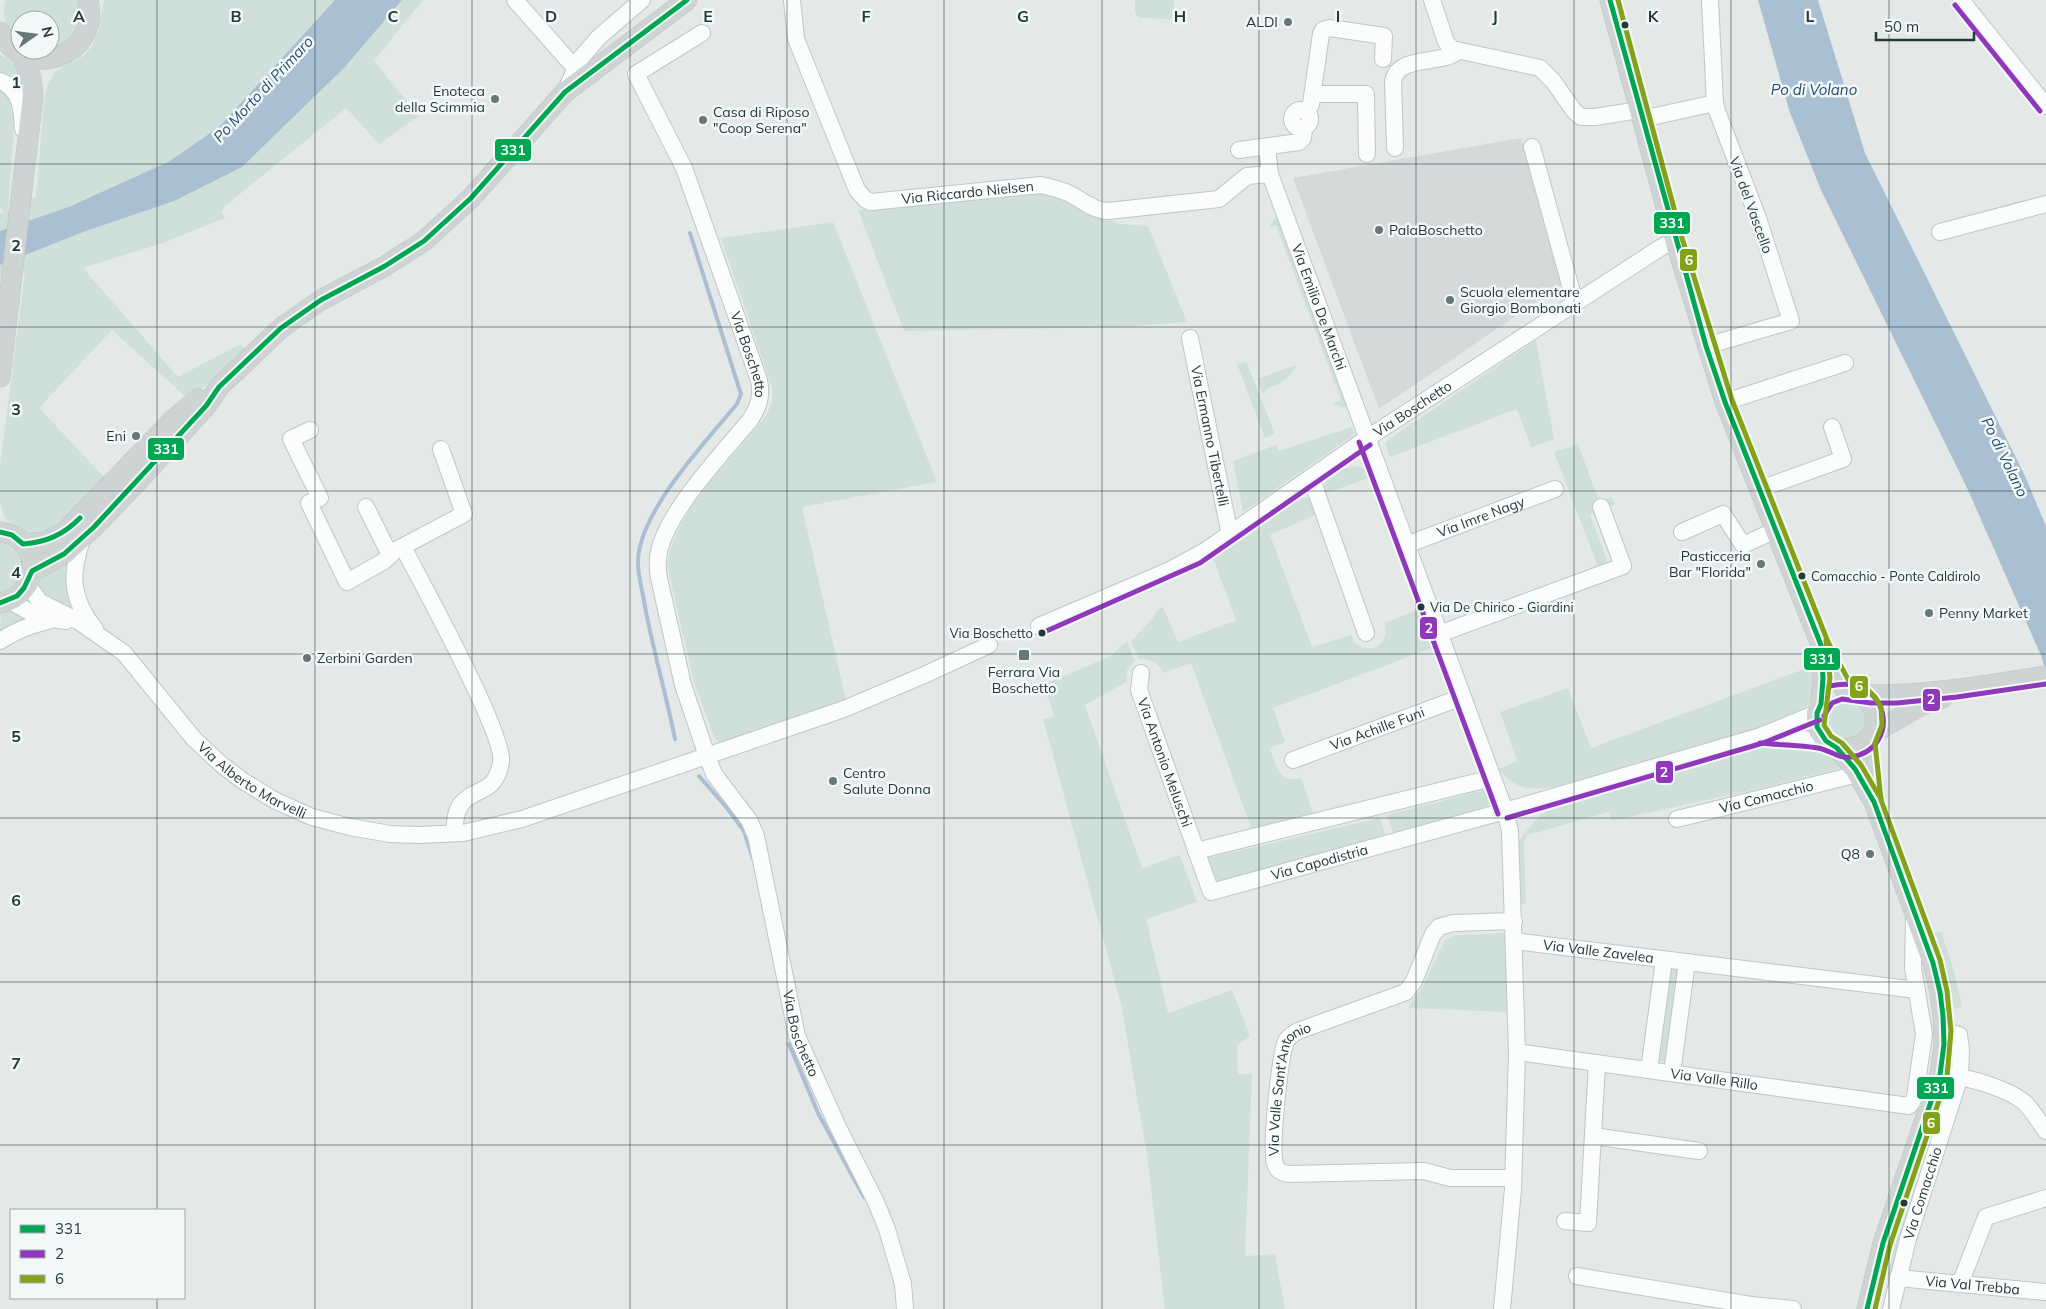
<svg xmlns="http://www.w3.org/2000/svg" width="2046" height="1309" font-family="Mulish,sans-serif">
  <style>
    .built { fill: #d3dad9 }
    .green { fill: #cfe0da }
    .water { fill: #aac0d2 }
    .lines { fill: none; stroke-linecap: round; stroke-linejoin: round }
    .stream { stroke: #aac0d2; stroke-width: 4 }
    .minor-casing { stroke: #c1c6c5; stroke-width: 18 }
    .major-casing { stroke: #bdc4c4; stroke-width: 21 }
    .minor { stroke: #fbfcfc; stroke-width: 16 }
    .major { stroke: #ced4d4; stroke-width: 20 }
    .bus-1-casing { stroke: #f2f8f7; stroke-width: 9 }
    .bus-2-casing { stroke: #f2f8f7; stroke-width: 9 }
    .bus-3-casing { stroke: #f2f8f7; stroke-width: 9 }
    .bus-1 { stroke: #00a651; stroke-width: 5 }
    .bus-2 { stroke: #8f38bc; stroke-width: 5 }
    .bus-3 { stroke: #83a21a; stroke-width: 5 }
    .grid { fill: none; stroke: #24393a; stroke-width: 1; stroke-opacity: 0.55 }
    .poi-dot { fill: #677777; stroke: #f2f8f7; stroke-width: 2 }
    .bus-dot { fill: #24393a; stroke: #f2f8f7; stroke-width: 2 }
    .labels { text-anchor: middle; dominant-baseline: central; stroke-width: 5; stroke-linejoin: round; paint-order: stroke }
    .bus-label { font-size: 13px; fill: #24393a; stroke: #f2f8f7; text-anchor: start }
    .poi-label { font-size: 14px; fill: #24393a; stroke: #f2f8f7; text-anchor: start }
    .street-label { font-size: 14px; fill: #24393a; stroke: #f2f8f7 }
    .water-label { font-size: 15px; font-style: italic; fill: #254c6f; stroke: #f2f8f7 }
    .grid-label { font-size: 16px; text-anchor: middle; font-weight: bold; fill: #24393a; stroke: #f2f8f7; stroke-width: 5; stroke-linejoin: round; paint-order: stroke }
    .line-badge { stroke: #f2f8f7; stroke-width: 2 }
    .badge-label { font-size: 14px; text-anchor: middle; font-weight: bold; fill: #fff }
  </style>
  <rect width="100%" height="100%" fill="#e4e9e8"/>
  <polygon class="built" points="1521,138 1563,284 1379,409 1293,178"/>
  <g class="green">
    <path d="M6,0H80L82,17L72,40L50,50V20H20V45C8,31 0,19 6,0Z"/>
    <polygon points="104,0 423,0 374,61 419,116 379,144 346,108 225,206 221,211 225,218 163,243 83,268 178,377 240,344 247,351 217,385 210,382 188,399 112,330 39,408 108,481 65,527 31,536 11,525 4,516 0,502 0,466 25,271 0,278 0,214 3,212 0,206 0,88 10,97 15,113 8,210 36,196 44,101 48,84 55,72 83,56 92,46 99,29"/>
    <polygon points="1135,0 1174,0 1174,19 1139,18 1135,12"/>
    <path d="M0,55C21,64 21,76 24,96L0,76Z"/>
    <polygon points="1037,191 1064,197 1081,209 1121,224 1148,226 1187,322 1118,327 904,331 858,210 999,193"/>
    <polygon points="1278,214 1349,409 1332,404 1341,400 1276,225 1268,228"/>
    <path d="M833,222L937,482L802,507L846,700L728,742H719L714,737L694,682L667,565C675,508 734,459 767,414L772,402V388L721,238Z"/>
    <polygon points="1536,340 1554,440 1531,447 1517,409 1390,457 1385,444 1389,439"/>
    <polygon points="1246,361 1275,434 1265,438 1237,364"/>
    <path d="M1296,365L1294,371C1288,374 1287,380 1281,383C1274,387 1268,386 1263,394L1257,379Z"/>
    <polygon points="1352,427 1355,434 1243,512 1233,461 1276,445 1279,451"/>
    <polygon points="1578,444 1599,501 1612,497 1615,504 1590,515 1608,563 1598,567 1554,452"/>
    <path d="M1358,466L1367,469L1372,477L1326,493L1324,485C1330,473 1346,467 1358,466Z"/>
    <path d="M1306,497L1312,500L1315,515L1270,535L1312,647L1351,635C1355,652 1382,654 1385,635C1386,632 1385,627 1385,623L1422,608L1437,646L1273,708L1285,742L1270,748C1276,765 1278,784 1301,778L1314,815L1253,833L1191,663L1164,673C1158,662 1151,660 1139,659L1131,641L1153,618L1157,610L1163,607L1178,642L1236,620L1213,558L1300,498Z"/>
    <path d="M0,543C29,549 28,585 0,592Z"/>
    <polygon points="70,555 79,613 44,597 36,582 38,576"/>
    <polygon points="15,609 35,620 0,632 1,613"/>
    <polygon points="1127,641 1135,661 1127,670 1126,682 1085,705 1142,868 1180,855 1197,902 1146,919 1168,1013 1232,990 1250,1036 1237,1046 1238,1074 1252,1074 1245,1256 1275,1254 1285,1309 1165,1309 1147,1155 1121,1004 1043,719 1054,716 1044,684 1109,657"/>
    <path d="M1818,664L1813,699L1798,716L1750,733L1559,786C1532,790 1518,792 1499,769L1517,761L1500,712L1568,688L1591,748Z"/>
    <circle cx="1846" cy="720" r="20"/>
    <polygon points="1780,742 1816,748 1844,765 1840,768 1748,791 1611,821 1609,812 1528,835 1524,843 1526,904 1520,904 1519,840 1538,817 1552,807"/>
    <polygon points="1488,789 1493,804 1394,836 1387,815"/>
    <polygon points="1380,818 1386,837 1217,884 1207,858"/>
    <polygon points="1941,931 1954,971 1962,1007 1953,1009 1934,933"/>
    <polygon points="1507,933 1508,1012 1408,1008 1423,986 1445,940 1455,935"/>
    <polygon points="1669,969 1680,971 1667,1062 1656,1061"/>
    <polygon points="1945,1081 1950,1082 1890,1275 1881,1274"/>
  </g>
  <g class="water">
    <polygon points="335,0 402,0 344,68 242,167 174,201 83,232 0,265 0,231 71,206 170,161 219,127"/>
    <polygon points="1758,0 1818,0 1865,153 2025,476 2046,526 2046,674 2042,658 1968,490 1821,190 1789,110"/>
  </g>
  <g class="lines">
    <g class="stream">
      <path d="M675,739C666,693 652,647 644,601C642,589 638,576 638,563C637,514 706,441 737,404L741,394L739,388L690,233"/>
      <polyline points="699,776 727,808 744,831 753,859"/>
      <polyline points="789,1044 818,1113 864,1197"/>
    </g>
    <defs>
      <g id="minor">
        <polyline points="515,0 575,68"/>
        <path id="s1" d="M792,0L796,39L857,190L866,200L871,202L1041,185C1050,187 1059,189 1068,193C1081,199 1093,211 1108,211L1219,199L1247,176L1270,174"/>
        <polyline points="1432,0 1446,42 1452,49 1540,68 1553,81 1574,111 1581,117 1595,117 1639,110"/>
        <polyline points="1961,0 2046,106"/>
        <path id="s2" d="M702,33L636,74L684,168L759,380C762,396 759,407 750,420C723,453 662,516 658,558C657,565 658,571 659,578L683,685L707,756L714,774L749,820L756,836L797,1036L838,1127L875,1200L887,1229L903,1284L905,1309"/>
        <path d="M0,81C21,89 22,109 23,129"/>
        <polyline points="565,92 580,59 599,37 642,0"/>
        <polyline points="1313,94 1366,94 1367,154"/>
        <circle cx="1301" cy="119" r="9"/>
        <polyline points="1307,113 1311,104 1321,34 1323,30 1330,28 1384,36 1383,59"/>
        <polyline points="1642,119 1715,103"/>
        <path id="s3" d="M1267,147L1270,174L1505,811L1510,831L1517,1052L1513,1189L1502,1309"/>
        <polyline points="1532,147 1575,303"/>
        <path d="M1395,148L1393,81C1399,54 1440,66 1458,51"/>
        <polyline points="1239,150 1299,142 1303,138 1304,128"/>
        <polyline points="1940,232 2046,204"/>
        <path id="s4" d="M1190,338L1230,535"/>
        <polyline points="1706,346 1791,321 1758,218 1717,111 1715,103 1710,0"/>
        <polyline points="1725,402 1845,363"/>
        <polyline points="310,430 291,439 320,498 309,503 347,582 384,561 396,550 464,514 441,449"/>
        <polyline points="1311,477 1366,633"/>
        <polyline points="1760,489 1843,459 1832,427"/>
        <polyline points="366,507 390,555"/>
        <polyline points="1682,532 1723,514 1743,545 1776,530"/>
        <path d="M83,537C70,573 70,598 95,629"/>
        <path id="s5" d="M1406,545L1555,489"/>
        <path d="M403,547C420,580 506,736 501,762C495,796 475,786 461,804C455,812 455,824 454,833"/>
        <path id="s6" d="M28,585L40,602L78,621L124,653L194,739L222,765L243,781L276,801L312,817L350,827L390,834L419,835L463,833L522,819L844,709L922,676L989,645"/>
        <polyline points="10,601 39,617 66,621"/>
        <path id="s7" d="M1039,626L1170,570L1205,551L1366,439L1660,248L1675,240"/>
        <polyline points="1439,634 1623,566 1601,507"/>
        <path d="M0,641C16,630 32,625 51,620"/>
        <path id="s8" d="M1141,673L1139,690L1211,892L1505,811L1761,736L1817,713"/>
        <polyline points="1766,736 1826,741"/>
        <path id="s9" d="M1293,760L1462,697"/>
        <path id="s10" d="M1677,819L1858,774"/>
        <polyline points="1196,851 1492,778"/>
        <path id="s11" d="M1514,941L1917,990"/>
        <path id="s12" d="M1517,1052L1909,1106L1914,1100L1916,1090L1924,1034L1913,968L1914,918"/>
        <polyline points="1649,1070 1664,960"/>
        <polyline points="1672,1073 1687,962"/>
        <path d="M1951,1076C1971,1078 2009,1089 2025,1103C2033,1111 2039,1122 2046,1131"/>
        <polyline points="1593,1136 1699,1151"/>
        <path id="s13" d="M1513,1178H1450L1424,1171L1289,1174C1282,1173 1277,1171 1275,1164C1270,1148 1280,1056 1286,1041C1289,1036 1293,1034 1298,1031L1406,992L1414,981L1433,934L1439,927L1453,923L1514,921"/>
        <polyline points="1565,1221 1588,1223 1597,1063"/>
        <polyline points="1577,1276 1751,1305 1793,1309"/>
        <path id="s14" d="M1898,1278L2046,1292"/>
        <polyline points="1960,1284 1986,1217 2046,1198"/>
        <path id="s15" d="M1891,1309L1908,1239L1960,1076L1961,1049L1959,1035L1944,1031"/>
      </g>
      <g id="major">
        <polyline points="1610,0 1675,240 1725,402 1821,645 1845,690"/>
        <path d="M0,32C26,83 102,56 88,0"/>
        <polyline points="0,377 33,96 31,78 21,54"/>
        <path d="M0,532C43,537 42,595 0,603"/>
        <polyline points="23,544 46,542 65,532 173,420 198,399"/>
        <polyline points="32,571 64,554 94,527 139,480 206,406 219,387 281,328 321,300 385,266 424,241 471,198 565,92 687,0"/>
        <polyline points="1821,652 1823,678 1821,704 1817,713 1817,727 1826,741 1837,748 1855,769 1874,802 1933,963 1940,992 1943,1016 1944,1044 1940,1075 1883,1243 1867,1309"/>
        <path d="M1863,695C1925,696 1985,686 2046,676"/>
        <polyline points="1873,733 1922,705 1942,698"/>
        <polyline points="1867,741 1873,792"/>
        <path d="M1837,748C1876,754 1892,708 1855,692"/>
      </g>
    </defs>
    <use href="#minor" class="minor-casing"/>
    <use href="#major" class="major-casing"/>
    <use href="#minor" class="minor"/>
    <use href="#major" class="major"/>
    <defs>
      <g id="bus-1">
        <polyline points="1610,0 1706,346 1725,402 1821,645 1823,678 1821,704 1817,713 1817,727 1826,741 1837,748 1855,769 1874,802 1933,963 1940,992 1943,1016 1944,1044 1940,1075 1883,1243 1867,1309"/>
        <path d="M0,532L12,535L23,544C47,542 63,535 80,518"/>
        <polyline points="0,603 17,596 24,588 32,571 64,554 94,527 206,406 219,387 281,328 321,300 385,266 424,241 471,198 565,92 687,0"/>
      </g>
      <g id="bus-2">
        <polyline points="1955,5 2040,111"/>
        <polyline points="1359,442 1498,814"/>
        <polyline points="1042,633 1200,563 1370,445"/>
        <polyline points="1824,716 1832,703 1842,699 1871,703 1897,703 1957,697 2046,684"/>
        <path d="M1760,743C1780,745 1799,745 1818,748C1830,750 1838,759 1851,757C1902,749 1891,672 1830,686"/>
        <polyline points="1507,818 1763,743 1820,720"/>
      </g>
      <g id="bus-3">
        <polyline points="1618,0 1682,238 1732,400 1828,642 1850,683 1868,690 1875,697 1881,707 1882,725 1875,743 1881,800 1940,960 1947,991 1951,1031 1947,1077 1890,1245 1875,1309"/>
        <polyline points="1826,640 1830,678 1824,725 1831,736 1842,743 1861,765 1881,799"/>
      </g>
    </defs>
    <use href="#bus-1" class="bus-1-casing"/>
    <use href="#bus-2" class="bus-2-casing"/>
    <use href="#bus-3" class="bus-3-casing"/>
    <use href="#bus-1" class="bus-1"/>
    <use href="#bus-2" class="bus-2"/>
    <use href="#bus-3" class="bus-3"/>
  </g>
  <path class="grid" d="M157,0V1210M315,0V1309M472,0V1309M630,0V1309M787,0V1309M944,0V1309M1102,0V1309M1259,0V1309M1416,0V1309M1574,0V1309M1731,0V1309M1889,0V1309M0,164H2046M0,327H2046M0,491H2046M0,654H2046M0,818H2046M0,982H2046M0,1145H2046M157,1298V1309"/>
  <g class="poi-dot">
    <circle cx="1288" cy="22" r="5"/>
    <circle cx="495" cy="99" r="5"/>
    <circle cx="703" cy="120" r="5"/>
    <circle cx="1379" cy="230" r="5"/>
    <circle cx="1450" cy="300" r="5"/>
    <circle cx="136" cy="436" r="5"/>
    <circle cx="1761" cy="564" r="5"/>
    <circle cx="1929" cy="613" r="5"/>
    <rect x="1018" y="649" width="12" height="12" rx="2.5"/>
    <circle cx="307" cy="658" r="5"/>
    <circle cx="833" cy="781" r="5"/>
    <circle cx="1870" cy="854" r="5"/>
  </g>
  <g class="bus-dot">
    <circle cx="1625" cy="25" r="4.5"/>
    <circle cx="1802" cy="576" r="4.5"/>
    <circle cx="1421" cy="607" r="4.5"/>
    <circle cx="1042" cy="633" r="4.5"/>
    <circle cx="1904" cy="1203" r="4.5"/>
  </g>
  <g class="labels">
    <g class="bus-label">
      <text x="1811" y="576">Comacchio - Ponte Caldirolo</text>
      <text x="1430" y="607">Via De Chirico - Giardini</text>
      <text x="1033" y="633" text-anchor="end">Via Boschetto</text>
    </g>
    <g class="poi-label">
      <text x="1278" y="22" text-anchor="end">ALDI</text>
      <text x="485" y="91" text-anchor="end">Enoteca<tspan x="485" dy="16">della Scimmia</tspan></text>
      <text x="713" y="112">Casa di Riposo<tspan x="713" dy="16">"Coop Serena"</tspan></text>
      <text x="1389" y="230">PalaBoschetto</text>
      <text x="1460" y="292">Scuola elementare<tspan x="1460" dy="16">Giorgio Bombonati</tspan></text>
      <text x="126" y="436" text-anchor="end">Eni</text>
      <text x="1751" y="556" text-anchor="end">Pasticceria<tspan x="1751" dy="16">Bar "Florida"</tspan></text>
      <text x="1939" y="613">Penny Market</text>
      <text x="317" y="658">Zerbini Garden</text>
      <text x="1024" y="672" text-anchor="middle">Ferrara Via<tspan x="1024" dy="16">Boschetto</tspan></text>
      <text x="843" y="773">Centro<tspan x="843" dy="16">Salute Donna</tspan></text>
      <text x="1860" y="854" text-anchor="end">Q8</text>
    </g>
    <g class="street-label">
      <text stroke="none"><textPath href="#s1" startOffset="318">Via Riccardo Nielsen</textPath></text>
      <text transform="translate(1751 205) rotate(70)">Via del Vascello</text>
      <text stroke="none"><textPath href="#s3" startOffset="169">Via Emilio De Marchi</textPath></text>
      <text stroke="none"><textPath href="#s2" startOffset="381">Via Boschetto</textPath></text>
      <text stroke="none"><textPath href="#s7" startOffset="434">Via Boschetto</textPath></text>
      <text stroke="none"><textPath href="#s4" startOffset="100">Via Ermanno Tibertelli</textPath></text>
      <text stroke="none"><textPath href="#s5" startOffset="80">Via Imre Nagy</textPath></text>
      <text stroke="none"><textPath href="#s9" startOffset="90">Via Achille Funi</textPath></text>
      <text stroke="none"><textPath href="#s8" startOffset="94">Via Antonio Meluschi</textPath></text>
      <text stroke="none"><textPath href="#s6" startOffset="302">Via Alberto Marvelli</textPath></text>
      <text stroke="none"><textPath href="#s10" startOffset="92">Via Comacchio</textPath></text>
      <text stroke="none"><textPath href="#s8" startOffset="344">Via Capodistria</textPath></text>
      <text stroke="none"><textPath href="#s11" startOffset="85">Via Valle Zavelea</textPath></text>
      <text stroke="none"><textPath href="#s2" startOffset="1120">Via Boschetto</textPath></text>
      <text stroke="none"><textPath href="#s12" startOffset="199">Via Valle Rillo</textPath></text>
      <text stroke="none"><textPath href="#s13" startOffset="324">Via Valle Sant'Antonio</textPath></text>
      <text stroke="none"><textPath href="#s15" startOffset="120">Via Comacchio</textPath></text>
      <text stroke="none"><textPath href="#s14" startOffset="75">Via Val Trebba</textPath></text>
    </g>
    <g class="water-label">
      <text transform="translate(263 89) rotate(-47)">Po Morto di Primaro</text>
      <text x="1814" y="89">Po di Volano</text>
      <text transform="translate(2005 457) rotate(64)">Po di Volano</text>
    </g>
  </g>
  <g class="grid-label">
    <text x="79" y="22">A</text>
    <text x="236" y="22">B</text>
    <text x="393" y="22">C</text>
    <text x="551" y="22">D</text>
    <text x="708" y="22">E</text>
    <text x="866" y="22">F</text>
    <text x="1023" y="22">G</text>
    <text x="1180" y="22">H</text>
    <text x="1338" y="22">I</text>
    <text x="1495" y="22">J</text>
    <text x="1653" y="22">K</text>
    <text x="1810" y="22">L</text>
    <text x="16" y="88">1</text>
    <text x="16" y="251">2</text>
    <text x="16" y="415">3</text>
    <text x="16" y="578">4</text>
    <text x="16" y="742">5</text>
    <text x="16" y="906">6</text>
    <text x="16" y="1069">7</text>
  </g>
  <g class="line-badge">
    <rect x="494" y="138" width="38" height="24" rx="5" fill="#00a651"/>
    <rect x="1653" y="211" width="38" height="24" rx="5" fill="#00a651"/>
    <rect x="1679" y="248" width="19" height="24" rx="5" fill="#83a21a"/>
    <rect x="147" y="437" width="38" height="24" rx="5" fill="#00a651"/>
    <rect x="1419" y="616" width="19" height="24" rx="5" fill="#8f38bc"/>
    <rect x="1803" y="647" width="38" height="24" rx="5" fill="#00a651"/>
    <rect x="1849" y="675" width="20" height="24" rx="5" fill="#83a21a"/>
    <rect x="1922" y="688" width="19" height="24" rx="5" fill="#8f38bc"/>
    <rect x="1655" y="760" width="19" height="24" rx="5" fill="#8f38bc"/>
    <rect x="1916" y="1076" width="39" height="24" rx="5" fill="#00a651"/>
    <rect x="1922" y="1111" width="19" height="24" rx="5" fill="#83a21a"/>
  </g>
  <g class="badge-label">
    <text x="513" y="155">331</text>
    <text x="1672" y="228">331</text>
    <text x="1689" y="265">6</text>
    <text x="166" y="454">331</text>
    <text x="1429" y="633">2</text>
    <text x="1822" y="664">331</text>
    <text x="1859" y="691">6</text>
    <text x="1931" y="704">2</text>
    <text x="1664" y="777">2</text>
    <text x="1936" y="1093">331</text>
    <text x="1931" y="1128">6</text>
  </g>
  <rect x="10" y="1209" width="175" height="90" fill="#f2f8f7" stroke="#a0acab"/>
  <rect x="20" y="1225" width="25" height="8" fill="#00a651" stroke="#a0acab"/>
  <text x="55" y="1234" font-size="15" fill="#24393a">331</text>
  <rect x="20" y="1250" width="25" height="8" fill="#8f38bc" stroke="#a0acab"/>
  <text x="55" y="1259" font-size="15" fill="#24393a">2</text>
  <rect x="20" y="1275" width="25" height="8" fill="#83a21a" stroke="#a0acab"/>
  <text x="55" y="1284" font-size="15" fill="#24393a">6</text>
  <g transform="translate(35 35) rotate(76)"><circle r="24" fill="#f2f8f7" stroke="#a0acab"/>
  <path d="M0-4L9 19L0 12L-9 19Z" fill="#677777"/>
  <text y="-8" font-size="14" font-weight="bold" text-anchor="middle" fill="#24393a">N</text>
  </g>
  <path d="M1876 32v8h98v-8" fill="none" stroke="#24393a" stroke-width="2.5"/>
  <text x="1884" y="32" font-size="15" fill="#24393a" stroke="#f2f8f7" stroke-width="4" paint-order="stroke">50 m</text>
</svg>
